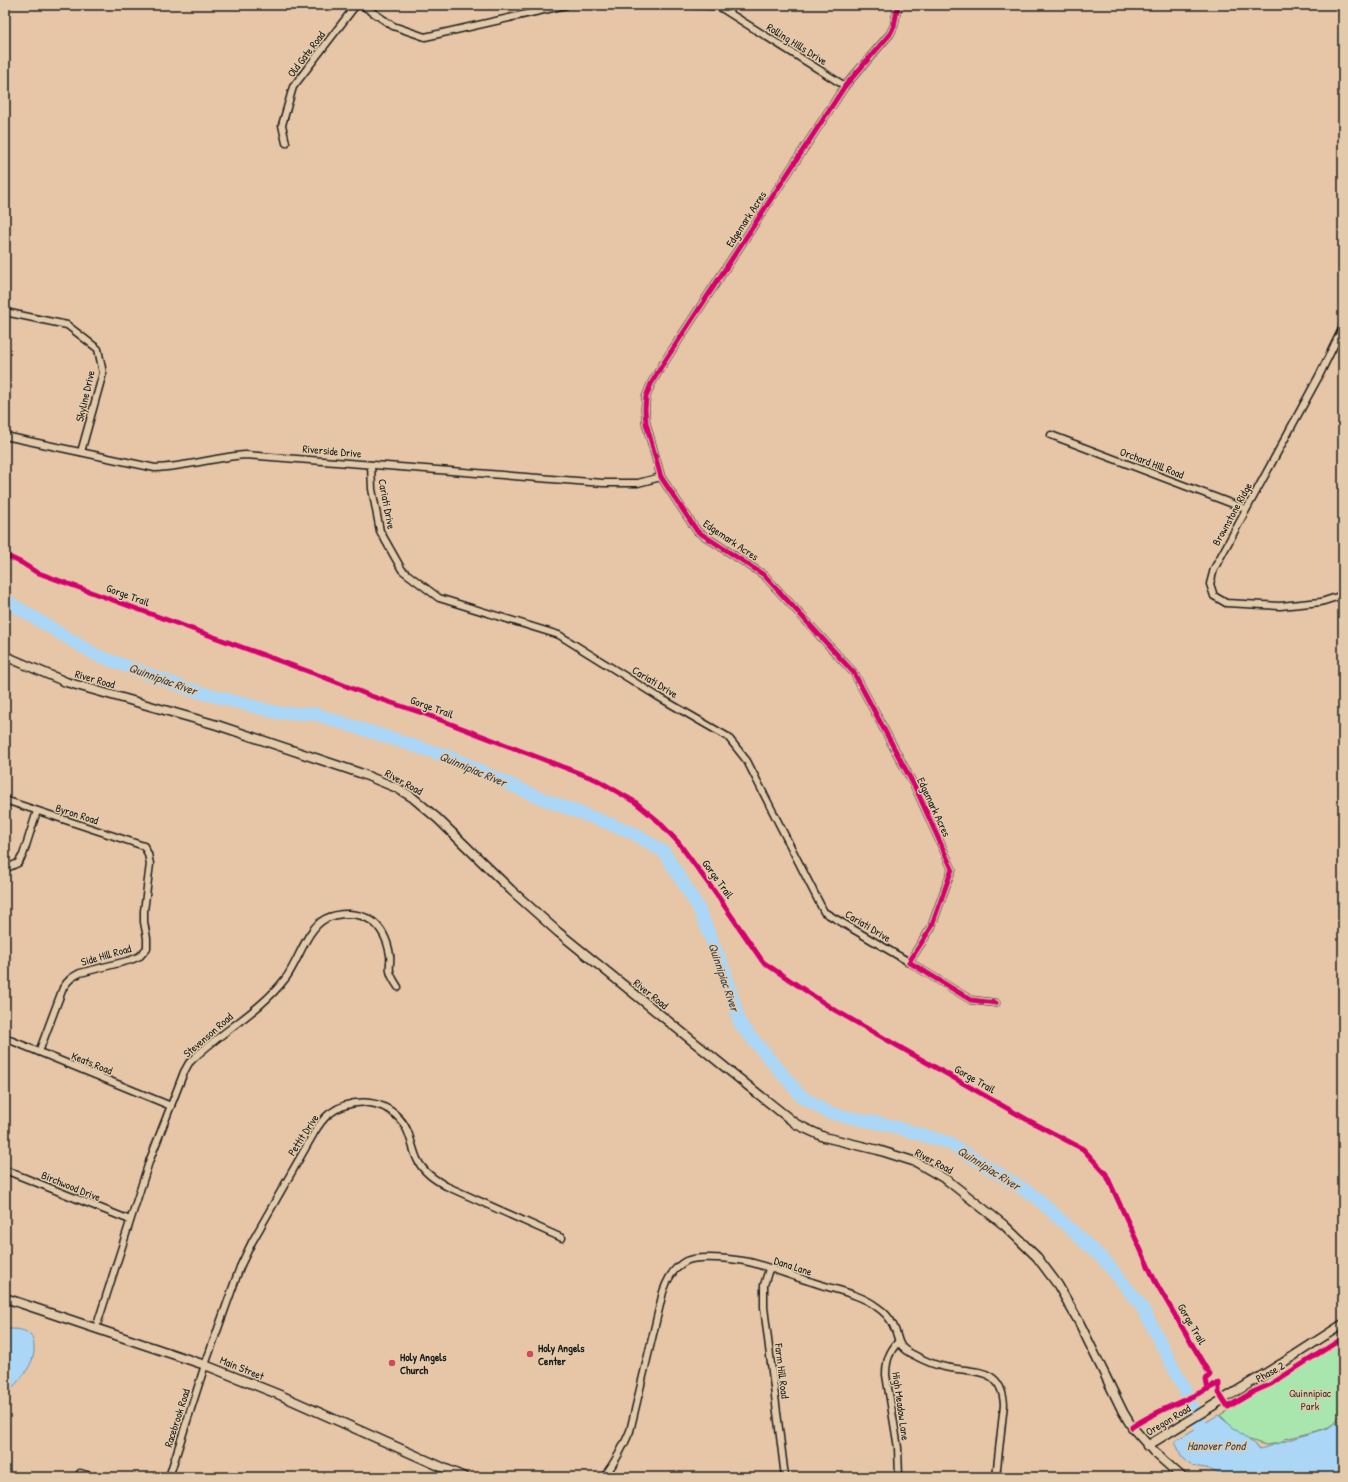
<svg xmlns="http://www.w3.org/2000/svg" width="1348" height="1482" font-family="'Patrick Hand',sans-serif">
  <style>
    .green { fill: #a8e6ad; stroke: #628164 }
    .water { fill: #abd6f6; stroke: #728c9f }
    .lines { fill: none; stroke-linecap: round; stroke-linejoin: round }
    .river { stroke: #abd6f6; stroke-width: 13 }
    .street-casing { stroke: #1c1c1c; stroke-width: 9 }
    .secondary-casing { stroke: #1c1c1c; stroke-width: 11 }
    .street { stroke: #e3caab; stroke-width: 6 }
    .secondary { stroke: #e3caab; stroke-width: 8 }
    .cycleway-casing { stroke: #e3caab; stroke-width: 8 }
    .cycleway { stroke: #d6006c; stroke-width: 5 }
    .poi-dot { fill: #d1495b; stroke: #e3caab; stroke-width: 1.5 }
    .labels { text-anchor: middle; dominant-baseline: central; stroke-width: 3; stroke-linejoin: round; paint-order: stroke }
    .street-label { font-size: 11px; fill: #1c1c1c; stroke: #e3caab }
    .poi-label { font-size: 11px; font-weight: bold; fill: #1c1c1c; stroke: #e3caab; text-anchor: start }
    .park-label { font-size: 11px; fill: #313a32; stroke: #e3caab }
    .water-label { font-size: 12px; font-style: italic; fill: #394148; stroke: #e3caab }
  </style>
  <rect width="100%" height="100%" fill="#e6c6a7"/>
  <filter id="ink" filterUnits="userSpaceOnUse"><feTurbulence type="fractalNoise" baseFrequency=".025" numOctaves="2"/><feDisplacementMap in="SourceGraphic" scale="8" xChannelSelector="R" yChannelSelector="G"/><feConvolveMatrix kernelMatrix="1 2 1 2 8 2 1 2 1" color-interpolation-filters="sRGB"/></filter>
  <g filter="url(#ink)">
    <path class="green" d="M1343,1340V1414C1336,1418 1337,1421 1332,1425C1325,1430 1294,1437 1285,1439L1281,1443L1266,1445L1243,1438L1220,1415L1315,1359Z"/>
    <g class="water">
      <path d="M10,1329C19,1329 30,1330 33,1340C39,1364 19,1379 5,1396V1331Z"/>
      <polygon points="1218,1415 1260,1449 1328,1428 1343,1418 1343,1477 1227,1477 1206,1468 1192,1466 1182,1458 1175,1441"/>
    </g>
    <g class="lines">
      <polyline class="river" points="5,600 96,655 191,690 279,713 315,714 452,758 533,795 631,832 664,852 698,907 725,972 740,1024 801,1096 829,1113 892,1126 949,1143 1036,1197 1107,1263 1142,1307 1182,1384 1206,1438 1210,1440"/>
      <defs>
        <g id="street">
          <polyline points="362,5 393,26 425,37 566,5"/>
          <polyline points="694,5 718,6 845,86"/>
          <polyline points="898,5 894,26 890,34 845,86 661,367 651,384 646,397 645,409 646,423 661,477 697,531 764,575 854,673 917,791 952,869 931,928 909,962 971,1000 996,1003"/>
          <polyline points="286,143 282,125 293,87 356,5"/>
          <polyline points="5,312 67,325 98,349 103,373 81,452"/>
          <polyline points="1343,327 1319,376 1214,569 1210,584 1214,596 1226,603 1280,606 1321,602 1343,595"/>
          <polyline points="1051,435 1246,509"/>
          <path d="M5,436L155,468C186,467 215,457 246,455L603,483H638L661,477"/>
          <polyline points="371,465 372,489 380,531 402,570 439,598 559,635 657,696 728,737 747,761 824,912 909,962"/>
          <path d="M5,800L144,846L148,854L150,864L144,911V922L147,938V948L140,956L131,960L80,973C72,977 68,980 63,988L39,1052"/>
          <polyline points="5,869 18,863 23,855 37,811"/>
          <polyline points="5,1038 171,1106"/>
          <polyline points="5,1170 130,1220"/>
          <polyline points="769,1269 764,1285 764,1307 785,1477"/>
          <path d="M96,1328L149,1162L184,1072L189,1063C218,1033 259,1013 285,979C298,963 306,929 325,919C339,912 359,912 372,921C383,929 388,943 390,955C391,960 389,966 390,971C391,977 395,982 398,987"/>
          <path d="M898,1342C889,1352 886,1361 886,1375L898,1448L899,1477"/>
          <polyline points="80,1473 94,1477"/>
          <path d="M169,1477L205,1365L240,1267L252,1242L314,1133C318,1126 323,1119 329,1114C350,1098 380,1098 399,1118C410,1129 411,1145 417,1159C423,1172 434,1179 446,1186L562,1238"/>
          <path d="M604,1477C615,1462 623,1448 630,1431L663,1292C667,1280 674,1267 686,1261C698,1255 735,1259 749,1262C770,1267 791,1276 812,1282C832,1289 861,1294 877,1307C883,1311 890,1318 893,1325C900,1338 895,1346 912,1354C923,1360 933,1365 945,1367C974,1373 1001,1366 1004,1404L996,1477"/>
        </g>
        <g id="secondary">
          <polyline points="5,656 66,682 217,725 360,773 397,788 412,797 438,819 511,890 558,932 752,1089 796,1124 824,1137 878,1150 916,1162 947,1180 1004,1225 1037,1257 1058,1285 1079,1322 1123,1412 1132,1427 1154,1452 1182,1477"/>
          <polyline points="5,1298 205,1365 280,1395 464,1477"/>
          <polyline points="1147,1446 1281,1364 1343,1324"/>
        </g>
      </defs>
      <use href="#street" class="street-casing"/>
      <use href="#secondary" class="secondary-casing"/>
      <use href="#street" class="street"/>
      <use href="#secondary" class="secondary"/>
      <defs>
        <g id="cycleway">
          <polyline points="898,5 894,26 890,34 845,86 661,367 651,384 646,397 645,409 646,423 661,477 697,531 764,575 854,673 917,791 952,869 931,928 909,962 971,1000 996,1003"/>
          <polyline points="5,555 22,563 36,572 77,587 321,676 371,696 425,714 597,780 635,802 658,821 678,842 719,898 763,962 833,1009 1026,1119 1083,1149 1106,1174 1155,1281 1210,1375 1206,1379 1208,1389"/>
          <path d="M1132,1427C1160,1408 1191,1399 1219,1383V1393L1228,1407L1253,1392L1271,1384L1343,1338"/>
        </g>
      </defs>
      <use href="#cycleway" class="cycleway-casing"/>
      <use href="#cycleway" class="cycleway"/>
    </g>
  </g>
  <g class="poi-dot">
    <circle cx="530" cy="1354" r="4"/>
    <circle cx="392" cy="1363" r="4"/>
  </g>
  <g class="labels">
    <g class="street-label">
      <text transform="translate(797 44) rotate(32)">Rolling Hills Drive</text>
      <text transform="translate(306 54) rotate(-53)">Old Gate Road</text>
      <text transform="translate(746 219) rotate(-57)">Edgemark Acres</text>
      <text transform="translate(85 396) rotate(-77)">Skyline Drive</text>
      <text transform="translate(332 451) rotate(5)">Riverside Drive</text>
      <text transform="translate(1152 463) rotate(21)">Orchard Hill Road</text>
      <text transform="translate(387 504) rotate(79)">Cariati Drive</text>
      <text transform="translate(1232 514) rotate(-61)">Brownstone Ridge</text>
      <text transform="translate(731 540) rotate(34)">Edgemark Acres</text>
      <text transform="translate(128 595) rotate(20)">Gorge Trail</text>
      <text transform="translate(95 679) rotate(16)">River Road</text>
      <text transform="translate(655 682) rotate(31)">Cariati Drive</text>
      <text transform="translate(432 707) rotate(20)">Gorge Trail</text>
      <text transform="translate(404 782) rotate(29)">River Road</text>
      <text transform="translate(934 807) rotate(65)">Edgemark Acres</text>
      <text transform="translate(77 814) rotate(18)">Byron Road</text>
      <text transform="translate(718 879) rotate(54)">Gorge Trail</text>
      <text transform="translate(868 926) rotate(31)">Cariati Drive</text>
      <text transform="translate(106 955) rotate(-16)">Side Hill Road</text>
      <text transform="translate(651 994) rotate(39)">River Road</text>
      <text transform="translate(208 1035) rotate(-41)">Stevenson Road</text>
      <text transform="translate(92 1063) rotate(22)">Keats Road</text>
      <text transform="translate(975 1079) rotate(30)">Gorge Trail</text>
      <text transform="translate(303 1135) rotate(-57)">Pettit Drive</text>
      <text transform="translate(934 1161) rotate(28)">River Road</text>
      <text transform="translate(71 1186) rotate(22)">Birchwood Drive</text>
      <text transform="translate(793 1266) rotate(18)">Dana Lane</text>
      <text transform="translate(1192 1324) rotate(60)">Gorge Trail</text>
      <text transform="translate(242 1368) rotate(22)">Main Street</text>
      <text transform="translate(782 1371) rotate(83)">Farm Hill Road</text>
      <text transform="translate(1270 1372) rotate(-29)">Phase 2</text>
      <text transform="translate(901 1406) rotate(82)">High Meadow Lane</text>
      <text transform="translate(177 1418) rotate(-72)">Racebrook Road</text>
      <text transform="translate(1168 1420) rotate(-31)">Oregon Road</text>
    </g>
    <g class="poi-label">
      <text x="538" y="1348">Holy Angels<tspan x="538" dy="13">Center</tspan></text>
      <text x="400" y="1357">Holy Angels<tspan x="400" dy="13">Church</tspan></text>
    </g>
    <g class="park-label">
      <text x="1310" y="1393">Quinnipiac<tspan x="1310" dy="13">Park</tspan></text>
    </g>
    <g class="water-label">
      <text transform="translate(163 679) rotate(20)">Quinnipiac River</text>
      <text transform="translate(473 769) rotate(23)">Quinnipiac River</text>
      <text transform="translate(724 977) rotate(71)">Quinnipiac River</text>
      <text transform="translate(989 1168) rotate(32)">Quinnipiac River</text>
      <text x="1216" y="1445">Hanover Pond</text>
    </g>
  </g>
  <rect width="1348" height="1482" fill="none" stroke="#e3caab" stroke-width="20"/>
  <rect x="10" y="10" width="1328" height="1462" fill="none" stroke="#1c1c1c" stroke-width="1.5" filter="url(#ink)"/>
</svg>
